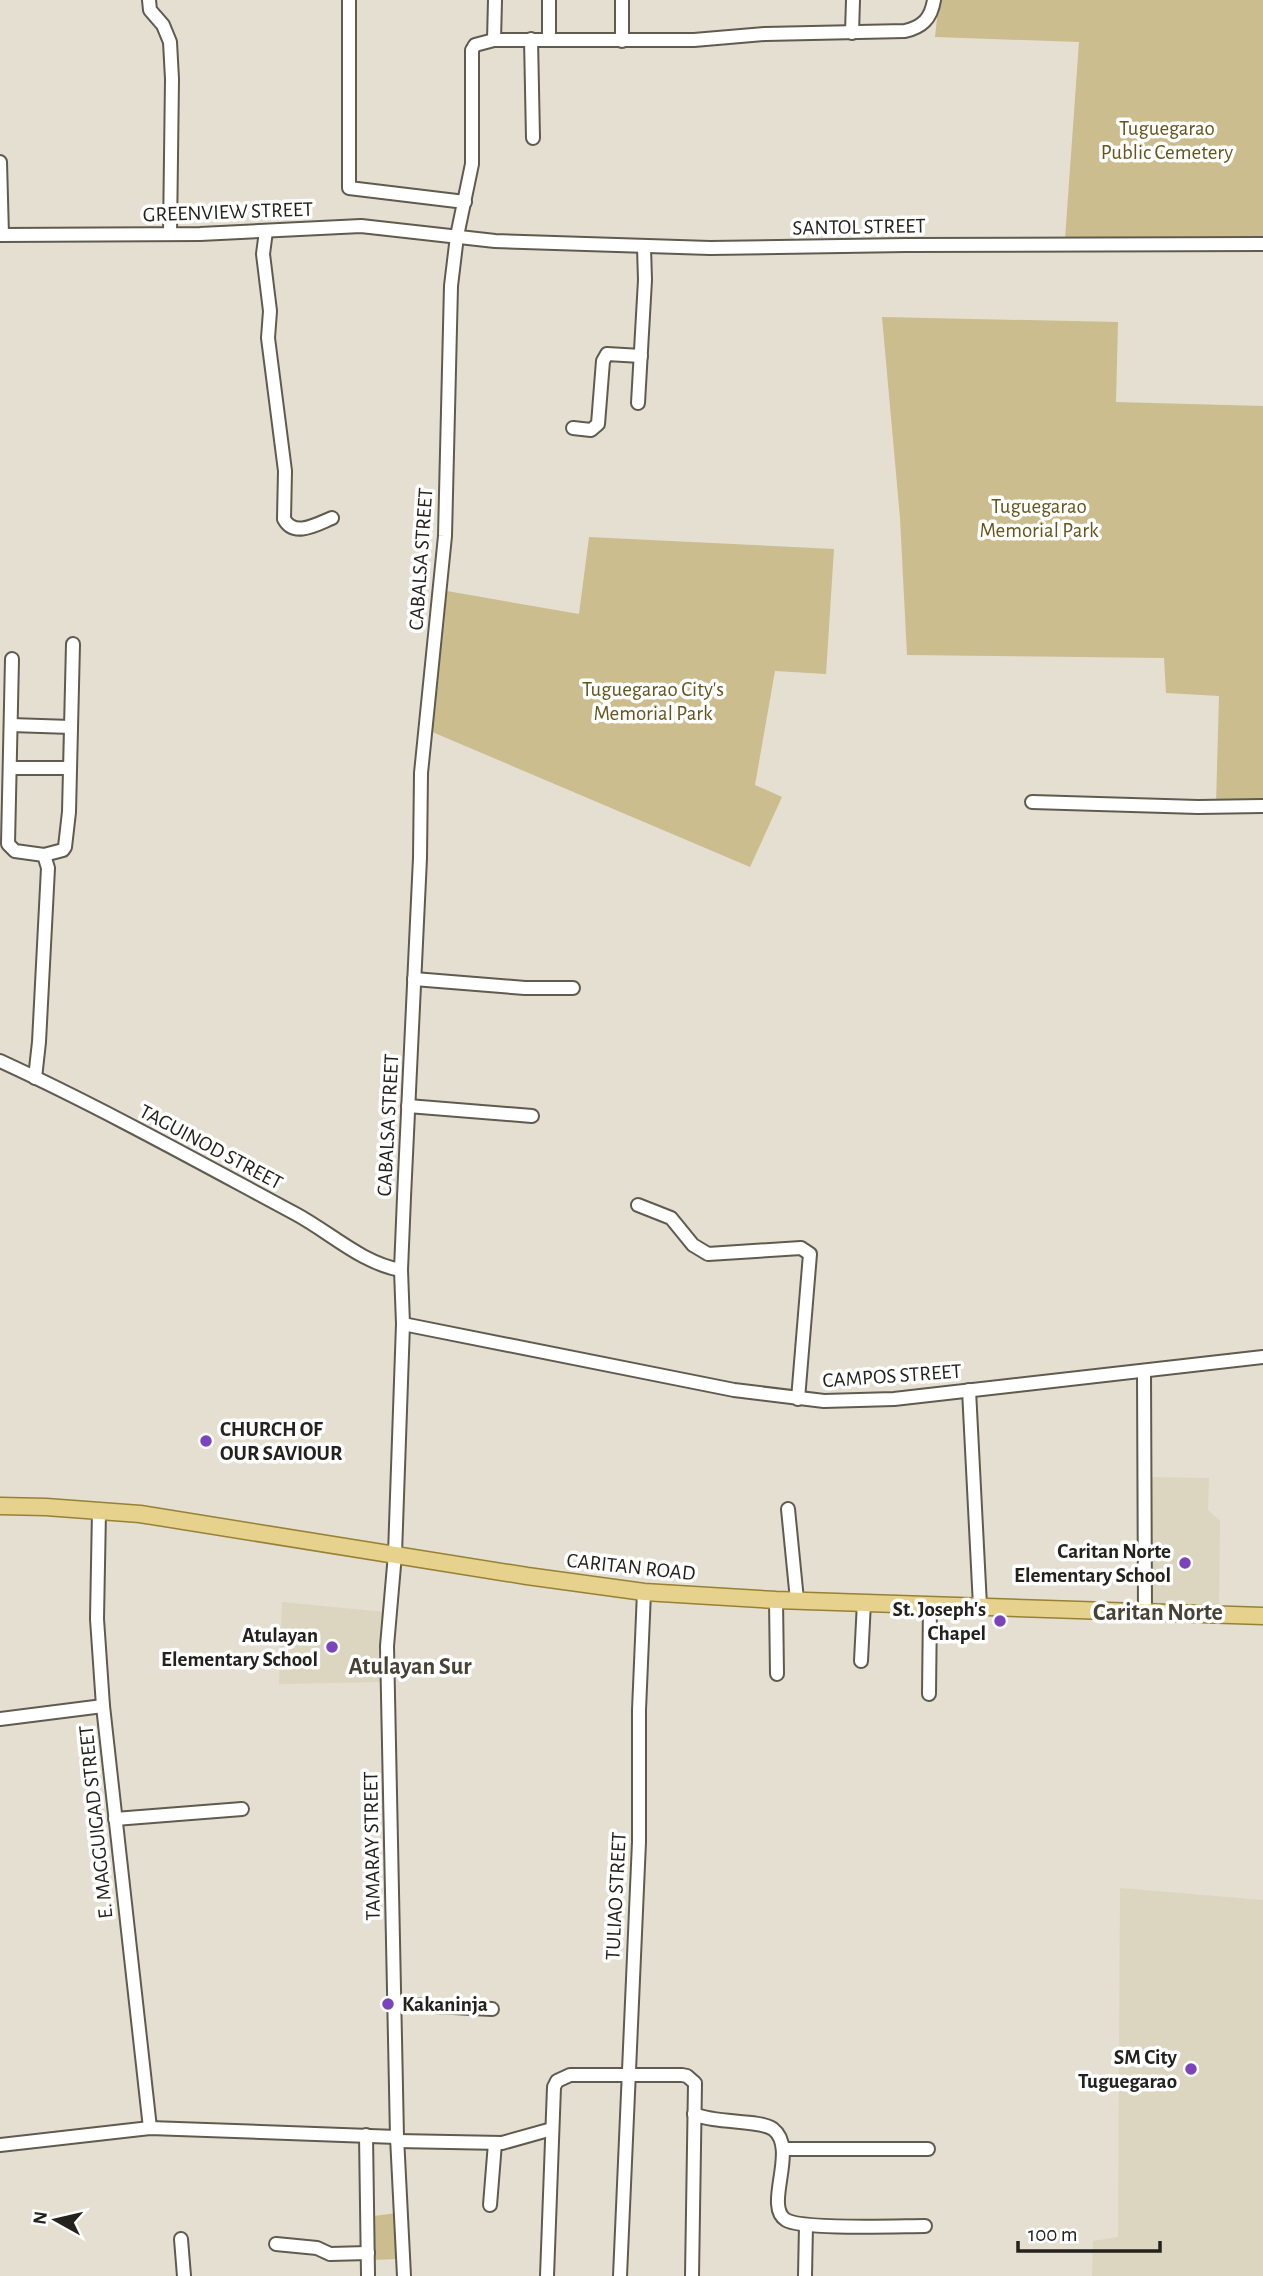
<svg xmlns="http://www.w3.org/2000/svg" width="1263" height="2276" font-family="'Alegreya Sans',sans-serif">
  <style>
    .built { fill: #dcd5bf }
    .green { fill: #ccbd8e }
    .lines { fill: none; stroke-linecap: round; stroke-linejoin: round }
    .minor-casing { stroke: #5f5b4e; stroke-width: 16 }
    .major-casing { stroke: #978134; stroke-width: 19 }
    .minor { stroke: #fff; stroke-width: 12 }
    .major { stroke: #e6d28d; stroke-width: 16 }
    .poi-dot { fill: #7c44ba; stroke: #fff; stroke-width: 2.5 }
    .labels { text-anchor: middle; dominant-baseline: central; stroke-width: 7; stroke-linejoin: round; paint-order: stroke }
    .park-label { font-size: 21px; fill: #66551b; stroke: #fff }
    .street-label { font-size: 21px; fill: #24221d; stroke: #fff }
    .poi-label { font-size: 21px; font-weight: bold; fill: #24221d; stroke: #fff; text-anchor: end }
    .quarter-label { font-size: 24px; font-weight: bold; fill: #464236; stroke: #fff }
  </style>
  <rect width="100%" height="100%" fill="#e4dfd0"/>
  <g class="built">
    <polygon points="1149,1477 1209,1478 1208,1510 1220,1521 1219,1608 1150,1605"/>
    <polygon points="282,1602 384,1612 383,1682 279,1684"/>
    <polygon points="1120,1888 1263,1900 1263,2276 1092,2276 1093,2241 1118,2237"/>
  </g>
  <g class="green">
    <polygon points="939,0 1263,0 1263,240 1065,239 1079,42 935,37"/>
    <polygon points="882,317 1118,322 1116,402 1263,406 1263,802 1216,805 1219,696 1166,693 1164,658 907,655 900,518"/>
    <polygon points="589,537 834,549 826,674 775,671 755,785 782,797 750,867 430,731 447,591 579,614"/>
    <polygon points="396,2213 397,2259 373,2260 374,2216"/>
  </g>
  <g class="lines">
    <defs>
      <g id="minor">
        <polyline points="149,0 150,10 163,25 170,42 172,79 170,234"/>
        <polyline points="349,0 349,188 465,202"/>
        <polyline points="622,0 622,41"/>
        <polyline points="852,33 853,0"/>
        <polyline points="531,39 533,138"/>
        <polyline points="549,39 549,0"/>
        <polyline points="494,40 495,0"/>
        <polyline points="0,162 2,235"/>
        <path d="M266,231L263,254L270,311L268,338L285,471L284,519C294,538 317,524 332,518"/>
        <polyline points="0,235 200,234 361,226 495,241 710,248 906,245 1263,244"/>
        <polyline points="638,403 645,280 644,247"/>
        <polyline points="573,428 591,430 598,424 603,361 607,354 641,356"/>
        <polyline points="12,659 8,844 15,851 44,855 48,868 39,1042 35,1078"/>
        <polyline points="11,725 71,727"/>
        <polyline points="10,768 70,768"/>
        <polyline points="1032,802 1198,807 1263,806"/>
        <polyline points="44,855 63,850 65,847 69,812 73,644"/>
        <polyline points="414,979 525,988 573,988"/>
        <path d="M0,1061C100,1107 197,1161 294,1213C330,1232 361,1263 401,1270"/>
        <polyline points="408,1106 532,1116"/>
        <polyline points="638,1205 671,1218 693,1245 708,1254 801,1248 810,1254 798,1399"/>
        <polyline points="403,1324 734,1390 824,1401 894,1399 1263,1357"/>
        <polyline points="1144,1372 1145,1612"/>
        <polyline points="969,1390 980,1606"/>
        <polyline points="788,1509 797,1600"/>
        <polyline points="99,1511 97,1619 103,1706 150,2128"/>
        <polyline points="776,1600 777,1674"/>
        <polyline points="861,1661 864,1602"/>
        <polyline points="929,1694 930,1605"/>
        <polyline points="0,1719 103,1706"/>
        <polyline points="115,1819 242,1809"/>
        <polyline points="395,2004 492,2009"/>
        <path d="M694,2114C716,2124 758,2119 773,2129C799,2149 763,2206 786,2220C803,2230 900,2226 925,2226"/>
        <polyline points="366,2135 368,2275"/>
        <polyline points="397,2141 502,2143 552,2129"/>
        <polyline points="0,2145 150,2128 397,2137"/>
        <polyline points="783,2149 928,2149"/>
        <polyline points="490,2205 495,2143"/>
        <polyline points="181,2239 184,2276"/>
        <polyline points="276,2244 317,2248 330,2254 368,2253"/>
        <path d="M404,2276L397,2137L387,1646L395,1554L403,1324L401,1270L404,1197L420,858L421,773L445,536L451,286L457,236L472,164V50L475,45L494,40H694L765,34L905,31C922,27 931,19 934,0"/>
        <polyline points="547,2276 554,2087 557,2081 570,2075 682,2075 687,2076 695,2083 692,2276"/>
        <polyline points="620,2276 639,1842 639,1710 644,1592"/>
        <polyline points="805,2276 806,2225"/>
      </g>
      <polyline id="major" points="0,1506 46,1507 140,1514 527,1576 644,1592 776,1600 1263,1616"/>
    </defs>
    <use href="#minor" class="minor-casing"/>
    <use href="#major" class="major-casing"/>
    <use href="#minor" class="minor"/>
    <use href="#major" class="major"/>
  </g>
  <g class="poi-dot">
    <circle cx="206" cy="1441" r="7"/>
    <circle cx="1185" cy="1563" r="7"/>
    <circle cx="1000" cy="1621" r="7"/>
    <circle cx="332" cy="1647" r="7"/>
    <circle cx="388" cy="2004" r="7"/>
    <circle cx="1191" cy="2069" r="7"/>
  </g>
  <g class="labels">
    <g class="park-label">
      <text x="1167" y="128">Tuguegarao<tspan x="1167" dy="24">Public Cemetery</tspan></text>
      <text x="1039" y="506">Tuguegarao<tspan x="1039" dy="24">Memorial Park</tspan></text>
      <text x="653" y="689">Tuguegarao City's<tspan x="653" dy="24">Memorial Park</tspan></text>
    </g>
    <g class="street-label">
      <text transform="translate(228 212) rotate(-2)">GREENVIEW STREET</text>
      <text transform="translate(859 227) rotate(-1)">SANTOL STREET</text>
      <text transform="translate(421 559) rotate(-86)">CABALSA STREET</text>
      <text transform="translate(388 1125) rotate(-87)">CABALSA STREET</text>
      <text transform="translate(211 1147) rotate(28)">TAGUINOD STREET</text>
      <text transform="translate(892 1376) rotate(-4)">CAMPOS STREET</text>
      <text transform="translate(631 1567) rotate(6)">CARITAN ROAD</text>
      <text transform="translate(96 1822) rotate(-96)">E. MAGGUIGAD STREET</text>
      <text transform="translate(372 1846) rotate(-91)">TAMARAY STREET</text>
      <text transform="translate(616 1896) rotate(-87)">TULIAO STREET</text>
    </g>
    <g class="poi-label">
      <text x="220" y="1429" text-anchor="start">CHURCH OF<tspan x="220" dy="24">OUR SAVIOUR</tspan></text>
      <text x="1171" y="1551">Caritan Norte<tspan x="1171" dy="24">Elementary School</tspan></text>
      <text x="986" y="1609">St. Joseph's<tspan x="986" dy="24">Chapel</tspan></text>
      <text x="318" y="1635">Atulayan<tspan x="318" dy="24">Elementary School</tspan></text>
      <text x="402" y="2004" text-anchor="start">Kakaninja</text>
      <text x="1177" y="2057">SM City<tspan x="1177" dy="24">Tuguegarao</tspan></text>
    </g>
    <g class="quarter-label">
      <text x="1158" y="1613">Caritan Norte</text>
      <text x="410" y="1667">Atulayan Sur</text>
    </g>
  </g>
  <g transform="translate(56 2220) rotate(278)" stroke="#ffffff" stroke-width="5" paint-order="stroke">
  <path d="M0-5L12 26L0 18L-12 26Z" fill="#24221d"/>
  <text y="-10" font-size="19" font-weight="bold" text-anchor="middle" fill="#24221d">N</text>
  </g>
  <path d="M1018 2241v10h142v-10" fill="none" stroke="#24221d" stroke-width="3.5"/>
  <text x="1028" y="2241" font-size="21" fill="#24221d" stroke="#ffffff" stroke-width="5" paint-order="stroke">100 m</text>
</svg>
